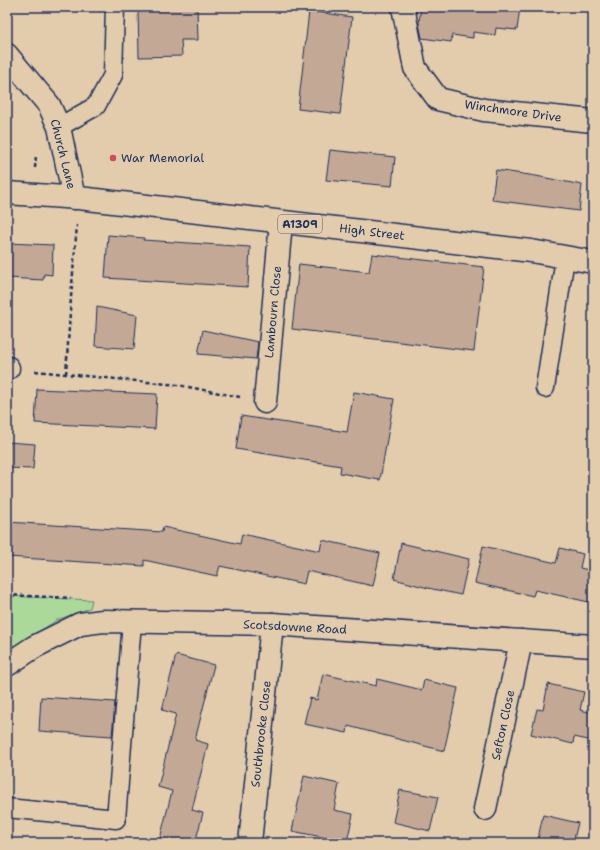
<svg xmlns="http://www.w3.org/2000/svg" width="600" height="850" font-family="'Shantell Sans',sans-serif">
  <style>
    .green { fill: #aad999; stroke: #62847c }
    .building { fill: #c3a895; stroke: #1b2f5e }
    .lines { fill: none; stroke-linecap: round; stroke-linejoin: round }
    .lane-casing { stroke: #1b2f5e; stroke-width: 21 }
    .street-casing { stroke: #1b2f5e; stroke-width: 25 }
    .secondary-casing { stroke: #1b2f5e; stroke-width: 25 }
    .primary-casing { stroke: #1b2f5e; stroke-width: 25 }
    .path { stroke: #1b2f5e; stroke-width: 2.5; stroke-dasharray: 4 3; stroke-linecap: butt }
    .lane { stroke: #e2ccac; stroke-width: 18 }
    .street { stroke: #e2ccac; stroke-width: 22 }
    .secondary { stroke: #e2ccac; stroke-width: 22 }
    .primary { stroke: #e2ccac; stroke-width: 22 }
    .poi-dot { fill: #d1495b; stroke: #e2ccac; stroke-width: 1.5 }
    .labels { text-anchor: middle; dominant-baseline: central; stroke-width: 3.5; stroke-linejoin: round; paint-order: stroke }
    .shield { fill: #e2ccac; stroke: #575e75; stroke-width: 1 }
    .shield-label { font-size: 11px; font-weight: bold; fill: #1b2f5e }
    .street-label { font-size: 12px; fill: #1b2f5e; stroke: #e2ccac }
    .poi-label { font-size: 12px; fill: #1b2f5e; stroke: #e2ccac; text-anchor: start }
  </style>
  <rect width="100%" height="100%" fill="#e2ccac"/>
  <filter id="ink" filterUnits="userSpaceOnUse"><feTurbulence type="fractalNoise" baseFrequency=".025" numOctaves="2"/><feDisplacementMap in="SourceGraphic" scale="8" xChannelSelector="R" yChannelSelector="G"/><feConvolveMatrix kernelMatrix="1 2 1 2 8 2 1 2 1" color-interpolation-filters="sRGB"/></filter>
  <g filter="url(#ink)">
    <polygon class="green" points="7,596 92,600 90,608 57,620 7,653"/>
    <g class="building">
      <polygon points="138,7 197,7 198,40 181,40 182,56 139,57"/>
      <polygon points="421,7 520,7 517,30 496,28 495,35 473,32 473,38 452,35 451,42 422,38 419,23"/>
      <polygon points="309,11 352,17 340,114 298,109"/>
      <polygon points="330,150 395,157 392,186 326,180"/>
      <polygon points="496,170 536,176 582,185 579,211 492,200"/>
      <polygon points="108,235 144,238 143,240 250,247 248,287 105,278"/>
      <polygon points="7,243 53,245 52,275 44,274 43,280 7,278"/>
      <polygon points="372,254 484,267 474,351 292,329 299,264 369,272"/>
      <polygon points="97,307 137,315 134,349 95,346"/>
      <polygon points="203,330 258,342 256,359 198,354"/>
      <polygon points="37,389 157,394 155,429 35,423"/>
      <polygon points="354,392 394,399 380,480 340,473 341,466 236,449 241,416 347,432"/>
      <polygon points="7,442 35,444 33,469 7,468"/>
      <polygon points="7,522 162,532 163,527 240,544 242,534 320,551 322,540 380,553 373,586 307,571 304,584 220,566 217,576 144,560 144,566 7,557"/>
      <polygon points="401,543 469,559 461,595 428,588 394,579"/>
      <polygon points="483,546 556,563 560,548 583,554 580,568 593,571 593,603 535,590 533,596 475,583"/>
      <polygon points="176,655 214,665 195,740 208,744 192,810 203,813 195,843 159,843 172,791 158,787 176,714 162,710"/>
      <polygon points="323,674 376,686 377,679 422,690 424,680 458,688 444,751 348,726 347,733 304,724 310,698 317,700"/>
      <polygon points="548,684 584,692 580,710 593,713 593,741 574,737 573,744 531,734 537,709 543,710"/>
      <polygon points="41,697 115,702 112,736 39,731"/>
      <polygon points="304,776 339,784 334,810 353,814 347,842 292,831"/>
      <polygon points="400,790 438,797 430,831 393,822"/>
      <polygon points="543,815 578,823 573,843 537,843"/>
    </g>
    <g class="lines">
      <defs>
        <g id="lane">
          <polyline points="59,127 96,106 113,75 115,7"/>
          <polyline points="545,388 565,258"/>
          <polyline points="7,808 116,819 132,622"/>
        </g>
        <g id="street">
          <polyline points="403,7 415,68 438,99 484,110 593,121"/>
          <polyline points="7,368 8,368"/>
          <polyline points="265,402 281,222"/>
          <polyline points="7,665 34,647 80,624 103,621 272,624 593,646"/>
          <polyline points="485,809 521,641"/>
          <polyline points="250,843 272,624"/>
        </g>
        <polyline id="secondary" points="7,55 49,105 59,127 74,198"/>
        <polyline id="primary" points="7,193 79,198 531,251 593,262"/>
      </defs>
      <use href="#lane" class="lane-casing"/>
      <use href="#street" class="street-casing"/>
      <use href="#secondary" class="secondary-casing"/>
      <use href="#primary" class="primary-casing"/>
      <g class="path">
        <polyline points="35,168 36,155"/>
        <polyline points="35,371 178,385 240,397"/>
        <polyline points="66,374 71,297 77,225"/>
        <polyline points="7,595 71,598"/>
      </g>
      <use href="#lane" class="lane"/>
      <use href="#street" class="street"/>
      <use href="#secondary" class="secondary"/>
      <use href="#primary" class="primary"/>
    </g>
  </g>
  <circle class="poi-dot" cx="113" cy="158" r="4"/>
  <g class="labels">
    <rect class="shield" x="278" y="215" width="44" height="18" rx="3"/>
    <g class="shield-label">
      <text x="300" y="224">A1309</text>
    </g>
    <g class="street-label">
      <text transform="translate(513 111) rotate(8)">Winchmore Drive</text>
      <text transform="translate(63 154) rotate(76)">Church Lane</text>
      <text transform="translate(372 232) rotate(7)">High Street</text>
      <text transform="translate(273 312) rotate(-85)">Lambourn Close</text>
      <text transform="translate(295 627) rotate(3)">Scotsdowne Road</text>
      <text transform="translate(503 725) rotate(-78)">Sefton Close</text>
      <text transform="translate(261 734) rotate(-84)">Southbrooke Close</text>
    </g>
    <g class="poi-label">
      <text x="121" y="158">War Memorial</text>
    </g>
  </g>
  <rect width="600" height="850" fill="none" stroke="#e2ccac" stroke-width="24"/>
  <rect x="12" y="12" width="576" height="826" fill="none" stroke="#1b2f5e" stroke-width="1.5" filter="url(#ink)"/>
</svg>
